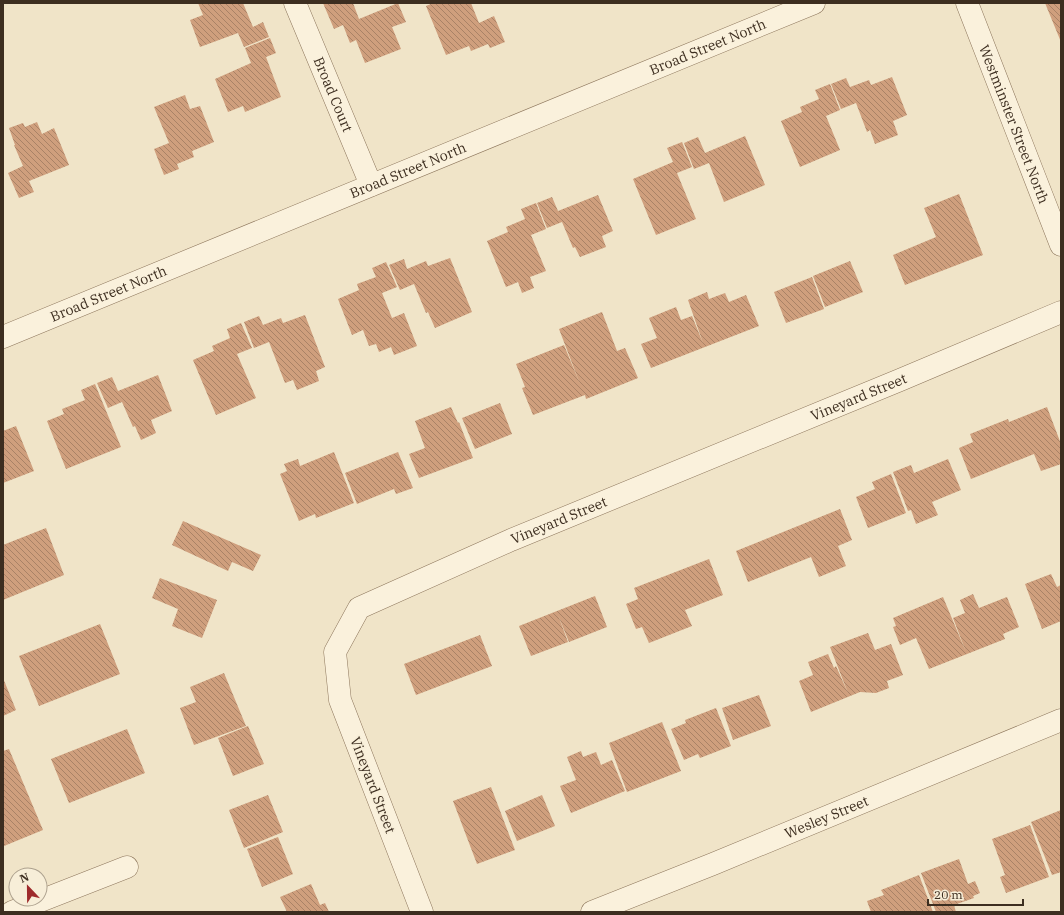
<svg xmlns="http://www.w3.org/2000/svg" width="1064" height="915" font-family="'IBM Plex Serif',serif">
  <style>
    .building { fill: url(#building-back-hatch) }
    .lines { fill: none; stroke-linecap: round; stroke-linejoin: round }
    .minor-casing { stroke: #8d765c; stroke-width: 23 }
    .minor { stroke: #faf1dc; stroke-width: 22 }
    .labels { text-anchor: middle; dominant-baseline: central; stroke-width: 3; stroke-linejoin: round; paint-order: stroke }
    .street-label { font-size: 14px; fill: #3d2e20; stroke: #f7eed8 }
  </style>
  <defs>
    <pattern id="building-back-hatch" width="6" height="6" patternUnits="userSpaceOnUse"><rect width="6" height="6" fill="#cf9f7d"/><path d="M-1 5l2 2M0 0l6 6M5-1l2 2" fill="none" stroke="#a98266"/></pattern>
  </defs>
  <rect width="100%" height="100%" fill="#f0e4c8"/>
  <g class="building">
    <polygon points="198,3 243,3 253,27 263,22 269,37 244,47 238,33 200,47 190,20 203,15"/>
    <polygon points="323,3 353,3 359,19 398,3 406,22 392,27 401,49 365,63 356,40 350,43 343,25 334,29"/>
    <polygon points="433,3 471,3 479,23 494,16 505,42 490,48 488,44 471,51 469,46 446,55 426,6"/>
    <polygon points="1045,3 1061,3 1061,42"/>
    <polygon points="270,38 276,53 266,57 281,97 245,112 243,106 228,112 215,79 251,63 245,48"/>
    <polygon points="892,77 907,115 893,121 898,135 875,144 870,130 867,132 856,103 841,109 831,84 846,78 850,87 869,80 871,85"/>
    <polygon points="830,84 840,110 826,116 840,150 800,167 781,121 802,112 800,107 819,99 815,90"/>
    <polygon points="185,95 190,109 200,106 214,142 192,151 194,157 177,164 179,169 164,175 154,149 169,143 154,107"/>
    <polygon points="37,122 42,134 54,128 69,165 29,181 34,192 19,198 8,173 23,166 14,145 15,145 9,128 23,123 25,127"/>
    <polygon points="745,136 765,185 724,202 709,163 694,169 684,143 698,137 705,153"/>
    <polygon points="682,142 692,167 677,173 696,219 656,235 633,179 673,162 667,148"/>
    <polygon points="959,194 983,255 905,285 893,255 936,237 924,208"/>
    <polygon points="598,195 613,231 602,236 606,247 580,257 575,247 573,248 562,222 547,228 537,203 552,197 558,211"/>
    <polygon points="536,203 546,229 531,235 546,271 530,277 534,288 522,293 518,282 506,287 487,241 508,232 506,227 525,219 521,209"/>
    <polygon points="450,258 472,312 435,328 428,312 426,313 414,284 400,290 389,265 404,259 407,269 426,261 428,266"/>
    <polygon points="850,261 863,292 825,307 813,276"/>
    <polygon points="386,262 397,287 382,293 392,318 404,313 417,346 394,355 391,347 379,352 376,344 369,346 363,330 352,335 338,299 359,290 357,284 376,277 372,268"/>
    <polygon points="812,277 824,309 786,323 774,292"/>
    <polygon points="707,292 709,299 725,293 729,302 746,295 759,326 651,368 641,344 657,338 649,318 676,307 681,320 692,316 703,343 688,300"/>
    <polygon points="602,312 617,351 625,348 638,378 586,399 585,395 533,415 522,388 525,387 516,364 564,345 580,384 559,329"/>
    <polygon points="305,315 325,367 316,371 319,381 297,390 293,380 285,383 269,342 254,348 244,322 259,316 263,325 281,318 283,323"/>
    <polygon points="241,323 252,348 237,354 256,398 216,415 193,360 214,351 212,346 230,338 227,329"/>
    <polygon points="158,375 172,411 151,420 156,433 141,440 135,426 133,427 122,402 108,408 97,383 112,377 118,391"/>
    <polygon points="95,384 121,447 66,469 47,421 64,414 62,409 85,400 81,390"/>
    <polygon points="500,403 512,434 475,449 462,418"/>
    <polygon points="451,407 458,423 459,422 473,458 419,478 409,454 425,448 415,421"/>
    <polygon points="1047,407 1061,444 1061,464 1041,471 1034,454 971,479 959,448 973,442 970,434 1008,419 1009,422"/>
    <polygon points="16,426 34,471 3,483 3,431"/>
    <polygon points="334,452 354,503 316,518 315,514 299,521 280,474 287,471 284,464 298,459 300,466"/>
    <polygon points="398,452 413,488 396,494 394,489 357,504 345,473"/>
    <polygon points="948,459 961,490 932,502 938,515 916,524 911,510 908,511 893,472 911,465 914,473"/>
    <polygon points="891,474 906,513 868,528 856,497 875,489 872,482"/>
    <polygon points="840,509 852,540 838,546 846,566 819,577 811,557 748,582 736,551"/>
    <polygon points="183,521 261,555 253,571 232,562 228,571 172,545"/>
    <polygon points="46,528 64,575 3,600 3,545"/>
    <polygon points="709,559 723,595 685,610 692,626 649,643 642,627 636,629 626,604 638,599 634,588"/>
    <polygon points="1051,574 1057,587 1061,585 1061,621 1042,629 1025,584"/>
    <polygon points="160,578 217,600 202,638 172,626 178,609 152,598"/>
    <polygon points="973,594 979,608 1007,597 1019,627 1003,634 1005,639 929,669 916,638 900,645 893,627 896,626 893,618 943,597 966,652 953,618 965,613 960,600"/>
    <polygon points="595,596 607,627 569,642 558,615 568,642 531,656 519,626"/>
    <polygon points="100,624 120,674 39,706 19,656"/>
    <polygon points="868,633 875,650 891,644 903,675 887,681 889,688 876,693 860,692 811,712 799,681 813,675 808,662 828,654 834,668 836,666 848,693 830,647"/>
    <polygon points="480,635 492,666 416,695 404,664"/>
    <polygon points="224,673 246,726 194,745 180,708 196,702 190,687"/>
    <polygon points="3,678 16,710 3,716"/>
    <polygon points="759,695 771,726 733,740 722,708"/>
    <polygon points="716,708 731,746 700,758 698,754 684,760 671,729 686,723 685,720"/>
    <polygon points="662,722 681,771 627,792 609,743"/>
    <polygon points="248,726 264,764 233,776 218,738"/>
    <polygon points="127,729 145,773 69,803 51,759"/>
    <polygon points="9,749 43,830 4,846 3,843 3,751"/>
    <polygon points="581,751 583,757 596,752 601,765 612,760 625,791 571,813 560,786 576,780 567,757"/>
    <polygon points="491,787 515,850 477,864 453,801"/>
    <polygon points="268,795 283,832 244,848 229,810"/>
    <polygon points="542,795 555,826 517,841 505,811"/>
    <polygon points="1061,810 1061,872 1052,875 1031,822"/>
    <polygon points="1030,825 1049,877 1006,893 1000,877 1005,875 992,839"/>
    <polygon points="278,837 293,874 262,887 247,849"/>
    <polygon points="959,859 968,884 975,881 980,893 973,896 974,898 954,905 956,912 936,912 921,873"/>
    <polygon points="919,875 933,912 871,912 867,901 884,895 881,890"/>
    <polygon points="311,884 320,905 325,903 329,912 287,912 280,897"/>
  </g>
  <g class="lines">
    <defs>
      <g id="minor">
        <path id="s1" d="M295,3L371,185"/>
        <path id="s2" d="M967,3L1061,245"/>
        <path id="s3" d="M3,337L814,3"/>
        <polyline points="12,912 127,867"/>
        <path id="s4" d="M422,912L340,700L335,652L359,608L511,540L900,380L1061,312"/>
        <path id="s5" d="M592,912L713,864L1061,720"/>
      </g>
    </defs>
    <use href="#minor" class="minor-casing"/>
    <use href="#minor" class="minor"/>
  </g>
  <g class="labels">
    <g class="street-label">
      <text stroke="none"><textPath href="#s3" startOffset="762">Broad Street North</textPath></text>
      <text stroke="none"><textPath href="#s1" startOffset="99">Broad Court</textPath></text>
      <text stroke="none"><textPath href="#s2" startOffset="130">Westminster Street North</textPath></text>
      <text stroke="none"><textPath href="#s3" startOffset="438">Broad Street North</textPath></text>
      <text stroke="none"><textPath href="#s3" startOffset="114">Broad Street North</textPath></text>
      <text stroke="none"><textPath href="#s4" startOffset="868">Vineyard Street</textPath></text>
      <text stroke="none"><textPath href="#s4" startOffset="544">Vineyard Street</textPath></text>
      <text transform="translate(373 785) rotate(69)">Vineyard Street</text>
      <text stroke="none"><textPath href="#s5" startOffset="253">Wesley Street</textPath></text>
    </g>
  </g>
  <rect width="1064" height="915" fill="none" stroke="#3d2e20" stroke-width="8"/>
  <g transform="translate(28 887) rotate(338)"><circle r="19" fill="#f7eed8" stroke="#ada18e"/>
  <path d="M0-3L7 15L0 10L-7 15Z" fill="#9e2a2b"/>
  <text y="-6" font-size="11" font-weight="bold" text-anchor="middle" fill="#3d2e20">N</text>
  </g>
  <path d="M928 899v6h95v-6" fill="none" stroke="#3d2e20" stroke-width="2"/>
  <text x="934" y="899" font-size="12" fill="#3d2e20" stroke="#f7eed8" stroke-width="3" paint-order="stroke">20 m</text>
</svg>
